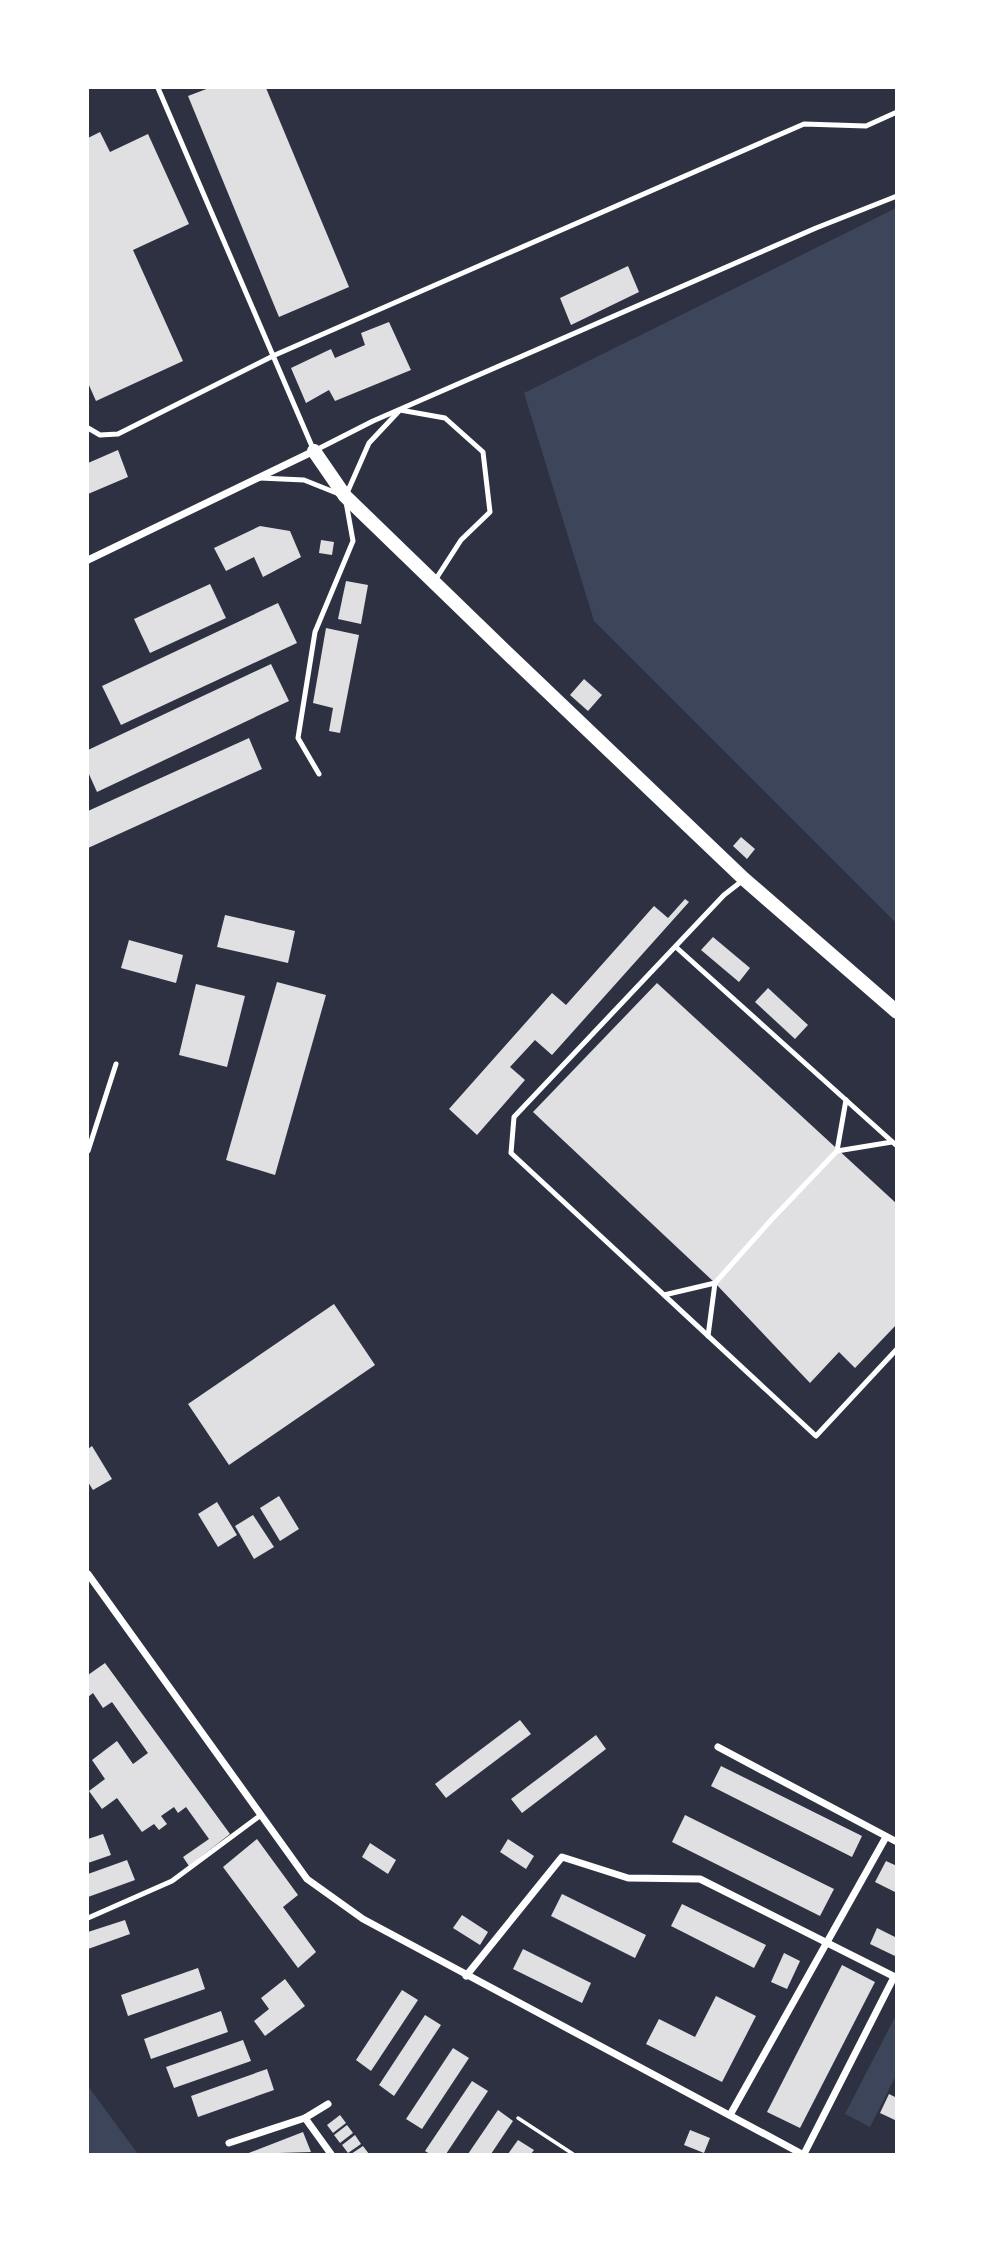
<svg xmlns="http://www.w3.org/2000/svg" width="984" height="2242" font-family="Mulish,sans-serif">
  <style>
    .green { fill: #3c4559 }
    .building { fill: #e0e0e3 }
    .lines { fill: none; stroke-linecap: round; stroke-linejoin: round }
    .path { stroke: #fff; stroke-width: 3.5 }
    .service { stroke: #fff; stroke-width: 5 }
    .minor { stroke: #fff; stroke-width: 7 }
    .secondary { stroke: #fff; stroke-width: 14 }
  </style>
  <rect width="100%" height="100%" fill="#2d3142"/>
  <g class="green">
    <polygon points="896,208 896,923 594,621 524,393"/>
    <polygon points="896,2015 896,2075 870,2127 845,2114"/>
    <polygon points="88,2086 132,2146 138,2154 88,2154"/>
  </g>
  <g class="building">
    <polygon points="209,88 266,88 349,287 279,317 188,96"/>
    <polygon points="100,132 110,152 148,134 189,224 133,250 183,361 96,401 88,383 88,138"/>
    <polygon points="628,266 639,292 571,325 560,298"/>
    <polygon points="389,322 411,370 335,401 329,390 306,403 291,368 331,349 335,358 365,345 361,333"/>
    <polygon points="118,450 128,477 88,494 88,463"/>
    <polygon points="260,526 290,531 301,557 263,577 254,557 226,571 214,548"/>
    <polygon points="321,540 334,542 332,555 319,553"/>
    <polygon points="346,581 368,585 361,624 338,619"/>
    <polygon points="210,584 226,618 150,653 134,619"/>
    <polygon points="278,603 297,643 121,725 102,686"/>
    <polygon points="326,628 359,635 340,733 329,731 333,708 313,703"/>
    <polygon points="271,664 289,701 97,792 88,772 88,750"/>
    <polygon points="584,679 602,695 588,711 570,695"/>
    <polygon points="249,738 262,769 88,848 88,811"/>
    <polygon points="741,837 755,849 747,859 733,846"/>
    <polygon points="685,899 689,902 552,1055 535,1040 510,1067 525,1080 477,1135 449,1109 552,993 566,1005 654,906 668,918"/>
    <polygon points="225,915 295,931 288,963 217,947"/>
    <polygon points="713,937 750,968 739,982 701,950"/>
    <polygon points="129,940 183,955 176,983 121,968"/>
    <polygon points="277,982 326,995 275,1175 226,1160"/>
    <polygon points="657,983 897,1204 897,1324 855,1368 839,1352 810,1383 715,1283 533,1112"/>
    <polygon points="196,984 245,996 227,1067 179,1055"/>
    <polygon points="768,988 808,1025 795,1039 755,1002"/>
    <polygon points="334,1304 375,1365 229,1465 188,1404"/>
    <polygon points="92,1446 112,1479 93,1490 88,1482 88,1449"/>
    <polygon points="279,1496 299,1529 280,1541 260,1508"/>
    <polygon points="217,1502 237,1535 218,1547 198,1514"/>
    <polygon points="253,1515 274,1547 254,1559 235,1526"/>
    <polygon points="105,1663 230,1834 189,1866 183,1857 209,1839 186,1807 178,1813 174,1807 161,1816 167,1824 159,1830 154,1824 142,1832 117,1798 102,1809 89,1791 105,1779 92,1760 117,1741 133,1764 148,1753 112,1702 103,1708 93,1693 88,1697 88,1675"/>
    <polygon points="520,1720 531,1734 446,1798 435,1784"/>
    <polygon points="596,1735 606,1749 522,1813 511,1799"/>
    <polygon points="721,1766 862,1836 852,1857 711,1786"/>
    <polygon points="685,1815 834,1889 820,1916 672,1842"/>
    <polygon points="103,1834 111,1855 88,1863 88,1839"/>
    <polygon points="257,1839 298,1895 283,1907 316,1952 298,1968 223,1867"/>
    <polygon points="508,1839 534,1856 526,1869 500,1852"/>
    <polygon points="370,1843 396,1860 388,1874 362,1857"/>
    <polygon points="127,1860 135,1880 88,1897 88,1874"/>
    <polygon points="886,1861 897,1866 897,1893 875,1882"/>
    <polygon points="562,1894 646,1935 635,1958 551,1916"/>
    <polygon points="682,1904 766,1945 754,1968 671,1926"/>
    <polygon points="462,1915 488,1932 480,1945 453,1928"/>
    <polygon points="125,1920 130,1934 88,1949 88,1932"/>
    <polygon points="877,1928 897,1938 897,1957 870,1944"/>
    <polygon points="523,1949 591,1983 582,2003 513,1969"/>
    <polygon points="784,1953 800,1961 787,1989 771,1982"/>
    <polygon points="842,1965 875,1982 800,2128 767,2112"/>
    <polygon points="198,1968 205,1989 128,2016 121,1995"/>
    <polygon points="285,1979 305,2006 265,2036 254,2021 269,2009 261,1998"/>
    <polygon points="402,1990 418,2000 371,2071 356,2060"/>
    <polygon points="716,1996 756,2016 722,2082 646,2044 659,2019 695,2037"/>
    <polygon points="221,2011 228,2032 151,2059 144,2039"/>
    <polygon points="425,2015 441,2025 394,2096 379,2085"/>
    <polygon points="243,2040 251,2061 174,2088 166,2067"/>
    <polygon points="453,2048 469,2058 422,2129 406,2119"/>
    <polygon points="267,2069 274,2090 198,2117 191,2096"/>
    <polygon points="472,2081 488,2091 446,2154 430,2154 425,2151"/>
    <polygon points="889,2094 897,2098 897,2121 880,2113"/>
    <polygon points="498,2110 513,2121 491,2154 468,2154"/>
    <polygon points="340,2115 346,2123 333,2133 327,2125"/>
    <polygon points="347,2125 353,2133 340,2143 334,2135"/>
    <polygon points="690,2130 710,2138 704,2153 684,2145"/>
    <polygon points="303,2132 311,2152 246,2154"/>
    <polygon points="355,2135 361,2144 348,2153 342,2145"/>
    <polygon points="518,2140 534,2150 531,2154 508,2154"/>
    <polygon points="363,2146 369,2154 351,2154"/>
  </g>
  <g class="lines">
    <polyline class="path" points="518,2118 573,2154"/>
    <g class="service">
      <polyline points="158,88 314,451 373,421 816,228 897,196"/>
      <polyline points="88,428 100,435 118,434 275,355 804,124 866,126 897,112"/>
      <polyline points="260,478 304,480 339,494"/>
      <polyline points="347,493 369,443 400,410 445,418 483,452 490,512 461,540 434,582"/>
      <polyline points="319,774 298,738 315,632 353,541 346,502"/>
      <polyline points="742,881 724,895 514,1117 511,1153 816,1436 897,1349"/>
      <polyline points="677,948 897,1146"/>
      <polyline points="88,1151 116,1064"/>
      <polyline points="837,1151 846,1100"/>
      <polyline points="664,1295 715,1283"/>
      <polyline points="708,1336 715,1283 772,1219 837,1151 892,1142"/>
      <polyline points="88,1918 172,1881 261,1815"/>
    </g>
    <g class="minor">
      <polyline points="88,560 314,451"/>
      <polyline points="88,1574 307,1879 363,1919 802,2154"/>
      <polyline points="718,1747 897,1842"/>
      <polyline points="466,1976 562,1857 628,1878 700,1879 897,1978"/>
      <polyline points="730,2115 886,1837"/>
      <polyline points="305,2118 331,2154"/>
      <polyline points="229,2143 305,2118 328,2104"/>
      <polyline points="804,2154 894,1977"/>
    </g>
    <polyline class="secondary" points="314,451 345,496 505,651 744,879 897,1012"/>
  </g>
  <rect width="984" height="2242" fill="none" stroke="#ffffff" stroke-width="178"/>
</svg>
